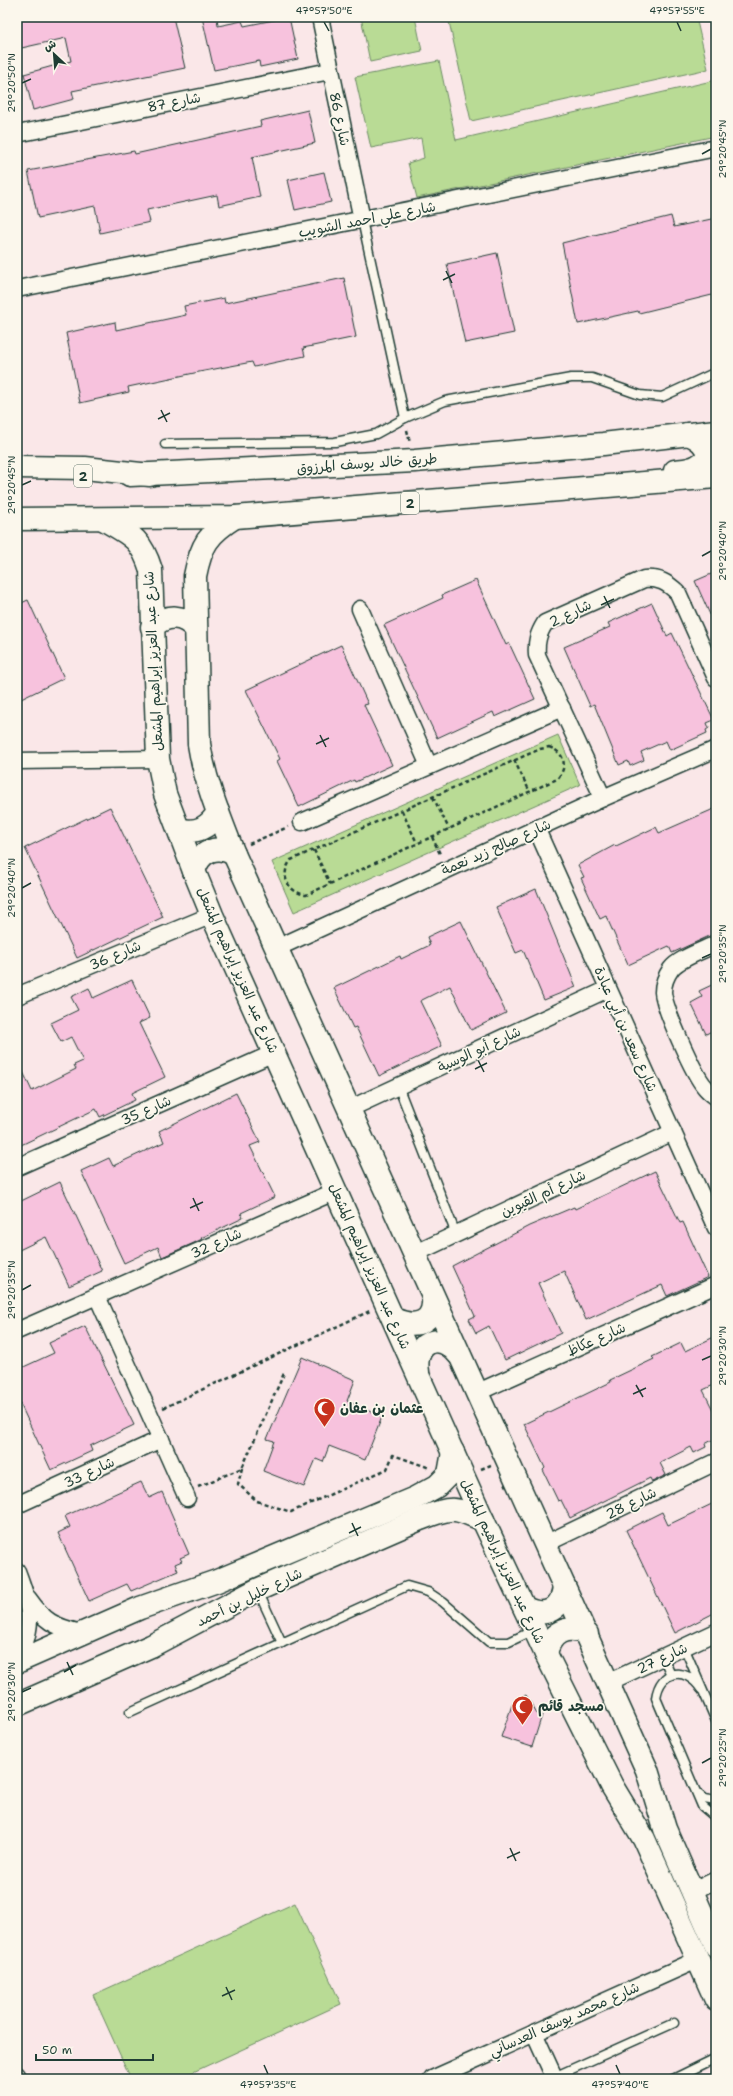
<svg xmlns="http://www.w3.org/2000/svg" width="733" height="2096" font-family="'Shantell Sans','Playpen Sans Arabic',sans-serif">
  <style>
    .green { fill: #b9db95; stroke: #6c8c64 }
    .building { fill: #f7c2dd; stroke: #1f3d34 }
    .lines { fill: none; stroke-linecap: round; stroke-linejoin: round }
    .lane-casing { stroke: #1f3d34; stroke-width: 11 }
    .street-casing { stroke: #1f3d34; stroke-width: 19 }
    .secondary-casing { stroke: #1f3d34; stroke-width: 25 }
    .primary-casing { stroke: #1f3d34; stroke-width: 25 }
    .highway-casing { stroke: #1f3d34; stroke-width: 25 }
    .path { stroke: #1f3d34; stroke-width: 2.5; stroke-dasharray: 4 3; stroke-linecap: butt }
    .lane { stroke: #fbf7ec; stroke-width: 8 }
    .street { stroke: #fbf7ec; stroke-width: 16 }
    .secondary { stroke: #fbf7ec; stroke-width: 22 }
    .primary { stroke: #fbf7ec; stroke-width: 22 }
    .highway { stroke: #fbf7ec; stroke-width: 22 }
    .ticks { fill: none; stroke: #1f3d34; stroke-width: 1.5 }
    .labels { text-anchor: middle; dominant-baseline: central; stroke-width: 3.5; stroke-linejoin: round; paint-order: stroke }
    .shield { fill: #fbf7ec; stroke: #61756b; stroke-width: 1 }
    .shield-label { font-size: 13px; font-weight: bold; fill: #1f3d34 }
    .street-label { font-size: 14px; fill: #1f3d34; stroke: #fbf7ec }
    .poi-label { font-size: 14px; font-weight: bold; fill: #1f3d34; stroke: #fbf7ec; text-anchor: start }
    .neatline { fill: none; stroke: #1f3d34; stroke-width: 1.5 }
    .ticks-label { font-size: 10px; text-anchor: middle; fill: #1f3d34 }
  </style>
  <rect width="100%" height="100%" fill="#fae7e8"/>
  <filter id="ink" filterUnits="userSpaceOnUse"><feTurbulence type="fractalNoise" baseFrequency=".025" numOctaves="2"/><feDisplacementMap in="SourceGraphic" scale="8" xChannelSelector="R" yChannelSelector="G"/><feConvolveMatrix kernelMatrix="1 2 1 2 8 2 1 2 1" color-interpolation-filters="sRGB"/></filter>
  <g filter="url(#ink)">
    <g class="green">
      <polygon points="361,17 415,17 422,51 370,62"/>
      <polygon points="448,17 696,17 708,69 471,121"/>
      <polygon points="439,61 456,140 716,80 716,136 417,198 408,163 424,158 421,138 371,148 355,77"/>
      <polygon points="558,735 580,785 294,912 272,862"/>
      <polygon points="295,1903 341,2004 178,2079 131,2079 93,1995"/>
    </g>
    <g class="building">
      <polygon points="17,17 173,17 185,68 72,91 74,99 33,110 24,74 71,61 66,38 17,49"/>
      <polygon points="202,17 217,17 218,26 242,21 244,26 289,17 298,59 260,67 259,61 214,70"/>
      <polygon points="308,110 315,143 252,157 260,197 219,206 217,195 147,210 150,222 100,233 95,206 38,218 28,171 134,151 135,154 261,126 260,121"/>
      <polygon points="324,172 331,202 295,210 288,180"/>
      <polygon points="671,216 674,227 716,218 716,294 639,313 638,311 578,324 562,243"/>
      <polygon points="497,253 514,333 465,343 447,264"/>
      <polygon points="344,278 356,337 303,348 305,356 254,367 252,362 199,372 128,387 129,392 80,403 66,333 115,322 116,330 186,315 184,306 224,298 225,303"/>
      <polygon points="716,572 716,628 695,581"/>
      <polygon points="476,580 506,645 509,643 535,699 495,717 493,712 437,738 384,625 443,598 442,595"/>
      <polygon points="28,600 64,678 17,701 17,605"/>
      <polygon points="652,603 667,636 672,633 714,720 707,723 709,728 706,730 707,733 670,750 666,741 641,752 644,760 630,766 628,761 619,765 594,704 590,706 564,647 610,627 608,623"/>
      <polygon points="341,645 368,704 364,705 392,765 355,782 354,780 299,807 277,761 280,759 246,690"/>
      <polygon points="110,807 163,917 77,958 25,848"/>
      <polygon points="716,808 716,933 672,953 669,946 628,965 606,916 600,919 581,878 584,877 578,865 615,845 616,846 656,827 659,833"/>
      <polygon points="536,889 576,987 544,1000 523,950 516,953 496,907"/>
      <polygon points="461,921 506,1013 471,1030 450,986 420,1001 442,1046 379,1076 356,1027 353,1028 334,988 400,956 401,959 430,945 427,937"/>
      <polygon points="132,980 150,1018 139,1023 165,1077 132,1093 135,1100 100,1117 96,1109 21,1145 17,1138 17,1059 32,1091 76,1069 74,1065 83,1061 71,1037 61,1042 51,1023 78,1010 71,997 89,988 93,998"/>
      <polygon points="716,983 716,1029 706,1034 691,1003 702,997 699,991"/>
      <polygon points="236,1093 260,1142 250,1146 275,1197 241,1213 243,1218 201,1238 202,1239 194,1243 162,1257 158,1247 124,1263 81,1171 109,1158 113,1166 164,1142 159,1131"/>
      <polygon points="655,1171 680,1223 683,1222 708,1277 667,1296 662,1285 586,1320 564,1271 538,1283 561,1333 505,1360 489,1326 476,1333 469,1319 475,1316 452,1266 529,1226 574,1207 575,1209"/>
      <polygon points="60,1182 102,1271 69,1286 46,1237 17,1251 17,1203"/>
      <polygon points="85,1326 134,1425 90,1446 92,1451 51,1470 17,1397 17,1370 54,1353 49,1343"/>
      <polygon points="716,1336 716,1384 703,1390 716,1416 716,1438 705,1444 706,1447 694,1453 691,1447 660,1463 666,1475 652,1482 650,1478 570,1518 561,1500 558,1501 543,1470 545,1468 524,1424 611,1382 610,1380 654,1359 652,1357 681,1343 685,1351"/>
      <polygon points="302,1357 355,1380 347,1401 382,1417 365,1460 329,1446 323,1462 316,1459 304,1487 263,1471 274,1441 267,1439"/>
      <polygon points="141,1482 149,1498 162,1492 189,1554 180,1558 182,1561 175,1564 178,1571 131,1591 127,1584 89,1601 58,1533 70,1527 65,1516"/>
      <polygon points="716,1502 716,1612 675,1633 626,1530 662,1512 668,1525"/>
      <polygon points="526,1695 537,1714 542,1715 532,1747 501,1737 513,1702"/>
    </g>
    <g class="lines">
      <defs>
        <g id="lane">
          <polyline points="362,220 405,418"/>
          <polyline points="165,444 335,442 376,434 405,418 445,401 571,378 592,378 640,395 662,397 716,372"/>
          <polyline points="398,1086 456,1234"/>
          <polyline points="258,1591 282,1643"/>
          <polyline points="684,1647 716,1721"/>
          <polyline points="663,1657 671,1675"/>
          <path d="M701,1689C686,1666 660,1669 656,1698L702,1806L716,1818"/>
          <polyline points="130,1712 407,1586 428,1592 443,1602 489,1642 509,1642 534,1630"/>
          <polyline points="697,1793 704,1799 716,1801"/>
          <polyline points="554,2077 674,2023"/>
          <polyline points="673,2079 716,2058"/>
        </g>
        <g id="street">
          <polyline points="320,17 362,220"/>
          <polyline points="17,134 330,71"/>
          <polyline points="17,289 716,148"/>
          <polyline points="360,609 429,766"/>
          <polyline points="17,761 158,759"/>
          <path d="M603,798L537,655C536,642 538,634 545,623L644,579C659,578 667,582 678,593L716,678"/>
          <polyline points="302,822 562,708"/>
          <polyline points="537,830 716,1228"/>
          <path d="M716,944C704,950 678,959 671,969C666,976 663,984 663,992C664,1008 694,1075 705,1087C708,1091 712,1094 716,1097"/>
          <polyline points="277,948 603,798 716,749"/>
          <polyline points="17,996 212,915"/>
          <polyline points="349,1109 608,989"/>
          <polyline points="17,1167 274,1053"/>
          <polyline points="414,1254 673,1132"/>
          <polyline points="97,1296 187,1498"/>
          <polyline points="17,1331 336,1191"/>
          <polyline points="476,1393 716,1285"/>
          <polyline points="17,1505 161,1439"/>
          <polyline points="545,1544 716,1462"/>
          <path d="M17,1571C31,1608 35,1625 17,1662"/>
          <path d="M28,1598C45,1622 53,1626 81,1633"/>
          <polyline points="607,1683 716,1632"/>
          <polyline points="693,1891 716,1880"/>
          <polyline points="534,2033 555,2079"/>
          <polyline points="17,2075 19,2079"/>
          <polyline points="432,2079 697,1960"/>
        </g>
        <g id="secondary">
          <path d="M235,517C208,534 201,545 195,576L199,744C205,782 220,818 234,854L647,1770L665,1829L716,1946"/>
          <path d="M103,519C131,535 141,538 151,570L158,759L165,794L194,871L212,915L483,1520L546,1654L612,1786L644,1839L716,2000"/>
          <path d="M152,627C167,614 182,614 196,629"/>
          <path d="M179,829C196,834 209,828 218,812"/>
          <path d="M194,871C200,851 216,844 234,854"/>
          <path d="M394,1319C416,1329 435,1323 433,1297"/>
          <path d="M418,1372C413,1342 439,1330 458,1354"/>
          <path d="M525,1608C546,1618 562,1610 564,1586"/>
          <path d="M546,1654C550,1632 567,1624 587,1634"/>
          <polyline points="17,1662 140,1608 217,1581 415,1498 437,1486 449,1474 453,1452"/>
          <path d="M17,1705L151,1646L257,1590L420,1519C452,1507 452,1506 483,1520"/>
        </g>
        <g id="primary">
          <path d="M675,471C683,470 692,470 699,465C717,454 701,438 687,434"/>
          <polyline points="130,475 415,461 603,444 716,431"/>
          <polyline points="17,519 235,517 716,477"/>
        </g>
        <polyline id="highway" points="17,467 85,468 150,475"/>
      </defs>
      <use href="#lane" class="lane-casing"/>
      <use href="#street" class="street-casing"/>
      <use href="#secondary" class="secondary-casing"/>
      <use href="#primary" class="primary-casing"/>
      <use href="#highway" class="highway-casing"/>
      <g class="path">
        <polyline points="407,430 410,443"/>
        <path d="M549,747C564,752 569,766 557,779L306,895C288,892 279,876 291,860L540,749Z"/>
        <polyline points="514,760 530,792"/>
        <polyline points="433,797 449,829"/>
        <polyline points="402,811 417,843"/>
        <polyline points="432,837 441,856"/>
        <polyline points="249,844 288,827"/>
        <polyline points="314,850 330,884"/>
        <polyline points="163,1408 370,1311"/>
        <polyline points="242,1468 238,1484 257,1501 291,1512 387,1469 393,1455 430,1468"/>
        <polyline points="481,1469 491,1465"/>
        <polyline points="198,1487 242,1468 285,1371"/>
      </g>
      <use href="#lane" class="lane"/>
      <use href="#street" class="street"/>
      <use href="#secondary" class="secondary"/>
      <use href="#primary" class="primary"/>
      <use href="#highway" class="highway"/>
    </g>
  </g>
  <path class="ticks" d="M324,22L329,31M677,22L681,31M22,83L31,79M702,154L711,149M446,271L452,283M443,280L455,274M161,410L167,422M158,419L170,413M22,485L31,481M702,556L711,551M604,596L610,608M601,605L614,599M320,735L326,747M316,744L329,738M22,888L31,883M702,958L711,954M478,1060L484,1072M475,1069L487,1063M193,1198L199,1211M190,1208L203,1202M22,1290L31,1285M702,1360L711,1356M636,1385L643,1397M633,1394L646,1388M352,1523L358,1536M349,1533L361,1527M67,1662L73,1675M64,1672L76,1665M22,1692L31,1688M702,1763L711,1758M510,1848L516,1861M507,1858L520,1852M226,1987L232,2000M222,1996L235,1990M264,2065L268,2074M616,2065L620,2074"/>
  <defs>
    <symbol id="mosque-pin" viewBox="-11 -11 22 30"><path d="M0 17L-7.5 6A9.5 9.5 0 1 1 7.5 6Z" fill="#c8321e" stroke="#fbf7ec"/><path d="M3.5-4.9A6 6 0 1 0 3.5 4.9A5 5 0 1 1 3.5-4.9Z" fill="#fff"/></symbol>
  </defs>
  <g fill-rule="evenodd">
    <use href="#mosque-pin" x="312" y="1396" width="25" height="34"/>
    <use href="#mosque-pin" x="510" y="1694" width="25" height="34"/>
  </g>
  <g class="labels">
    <g class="shield">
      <rect x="74" y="465" width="18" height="22" rx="3"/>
      <rect x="401" y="492" width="18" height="22" rx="3"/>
    </g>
    <g class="shield-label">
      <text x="83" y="476">2</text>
      <text x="410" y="503">2</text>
    </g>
    <g class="street-label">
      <text transform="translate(174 102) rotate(-11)">شارع 87</text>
      <text transform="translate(340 119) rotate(78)">شارع 86</text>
      <text transform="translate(367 219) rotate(-11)">شارع علي احمد الشويب</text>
      <text transform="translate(367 463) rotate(-4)">طريق خالد يوسف المرزوق</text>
      <text transform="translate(570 613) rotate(-26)">شارع 2</text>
      <text transform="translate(153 661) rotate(-93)">شارع عبد العزيز إبراهيم المشعل</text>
      <text transform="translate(496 847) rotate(-24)">شارع صالح زيد نعمة</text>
      <text transform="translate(115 955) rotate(-23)">شارع 36</text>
      <text transform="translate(238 970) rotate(66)">شارع عبد العزيز إبراهيم المشعل</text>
      <text transform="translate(626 1029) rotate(66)">شارع سعد بن أبي عبادة</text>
      <text transform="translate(479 1049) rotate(-25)">شارع أبو الوسية</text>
      <text transform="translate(146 1110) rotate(-24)">شارع 35</text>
      <text transform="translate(543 1193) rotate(-25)">شارع أم القيوين</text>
      <text transform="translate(216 1243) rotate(-24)">شارع 32</text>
      <text transform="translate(370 1266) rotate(66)">شارع عبد العزيز إبراهيم المشعل</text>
      <text transform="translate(596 1339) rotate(-24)">شارع عكاظ</text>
      <text transform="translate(89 1472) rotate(-25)">شارع 33</text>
      <text transform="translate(631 1503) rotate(-26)">شارع 28</text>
      <text transform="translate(503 1561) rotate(65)">شارع عبد العزيز إبراهيم المشعل</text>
      <text transform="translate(249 1597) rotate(-26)">شارع خليل بن أحمد</text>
      <text transform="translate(662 1658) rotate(-25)">شارع 27</text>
      <text transform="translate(564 2019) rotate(-24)">شارع محمد يوسف العدساني</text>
    </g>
    <g class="poi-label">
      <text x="340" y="1408">عثمان بن عفان</text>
      <text x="538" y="1706">مسجد قائم</text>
    </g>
  </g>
  <rect width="733" height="2096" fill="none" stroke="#fbf7ec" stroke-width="44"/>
  <g transform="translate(54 54) rotate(334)" stroke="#fbf7ec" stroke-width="3" paint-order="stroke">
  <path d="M0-3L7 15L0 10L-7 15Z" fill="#1f3d34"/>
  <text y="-6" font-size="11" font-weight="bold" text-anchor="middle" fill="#1f3d34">ش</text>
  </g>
  <path d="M36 2054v6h117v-6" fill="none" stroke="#1f3d34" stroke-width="2"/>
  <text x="42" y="2054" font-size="12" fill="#1f3d34" stroke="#fbf7ec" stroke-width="3" paint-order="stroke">50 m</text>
  <rect x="22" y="22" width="689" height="2052" class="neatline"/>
  <g class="ticks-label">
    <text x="324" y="14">47°57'50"E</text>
    <text x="677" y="14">47°57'55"E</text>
    <text transform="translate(11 83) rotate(-90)" y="4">29°20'50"N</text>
    <text transform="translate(722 149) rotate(-90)" y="4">29°20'45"N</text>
    <text transform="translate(11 485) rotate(-90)" y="4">29°20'45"N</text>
    <text transform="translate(722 551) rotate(-90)" y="4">29°20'40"N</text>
    <text transform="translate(11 888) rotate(-90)" y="4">29°20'40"N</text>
    <text transform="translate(722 954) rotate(-90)" y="4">29°20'35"N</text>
    <text transform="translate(11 1290) rotate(-90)" y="4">29°20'35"N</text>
    <text transform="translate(722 1356) rotate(-90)" y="4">29°20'30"N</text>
    <text transform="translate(11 1692) rotate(-90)" y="4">29°20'30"N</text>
    <text transform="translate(722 1758) rotate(-90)" y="4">29°20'25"N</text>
    <text x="268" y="2088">47°57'35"E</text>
    <text x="620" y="2088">47°57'40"E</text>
  </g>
</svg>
